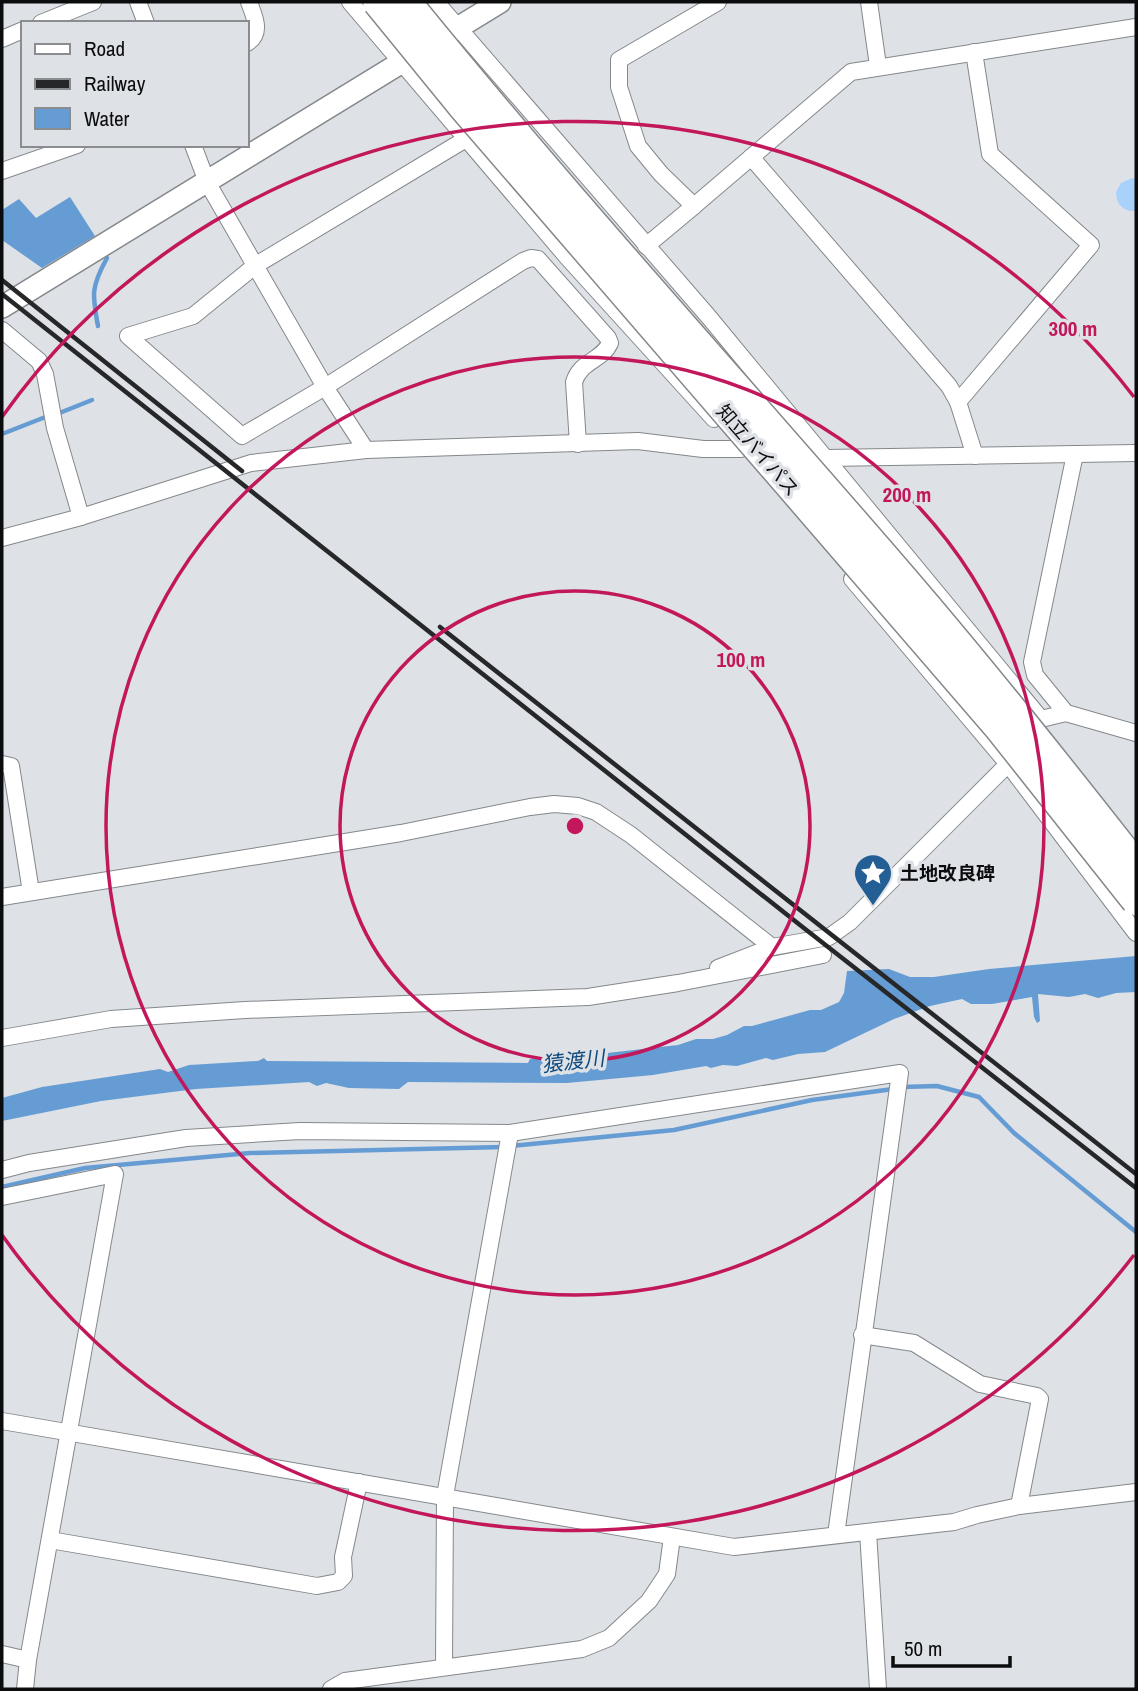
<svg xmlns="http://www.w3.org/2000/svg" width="1138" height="1691" font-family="'Archivo Narrow','Noto Sans JP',sans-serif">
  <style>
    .green { fill: #a8d1fc }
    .water { fill: #669cd4 }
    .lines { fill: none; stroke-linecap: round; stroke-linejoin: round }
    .stream { stroke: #669cd4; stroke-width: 4.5 }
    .street-casing { stroke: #84888b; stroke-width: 18 }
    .secondary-casing { stroke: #84888b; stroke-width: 24 }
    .street { stroke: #fff; stroke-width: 16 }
    .secondary { stroke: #fff; stroke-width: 21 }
    .rail { stroke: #262728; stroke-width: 4.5 }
    .highway-bridge-casing { stroke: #84888b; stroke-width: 31; stroke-linecap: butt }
    .highway-bridge { stroke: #fff; stroke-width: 28 }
    .ring { fill: none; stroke: #c2185b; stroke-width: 3.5 }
    .labels { text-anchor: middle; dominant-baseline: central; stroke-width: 7; stroke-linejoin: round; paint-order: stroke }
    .street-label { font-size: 19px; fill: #0b0c0d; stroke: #dee1e5 }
    .poi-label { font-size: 19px; font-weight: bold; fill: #0b0c0d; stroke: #dee1e5; text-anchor: start }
    .water-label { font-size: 21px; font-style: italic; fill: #0e4a7e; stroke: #dee1e5 }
    .centre { fill: #c2185b; stroke: #dee1e5; stroke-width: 3.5 }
    .ring-label { font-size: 21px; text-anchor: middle; font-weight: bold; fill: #c2185b; stroke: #dee1e5; stroke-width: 7; stroke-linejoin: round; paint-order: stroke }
  </style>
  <rect width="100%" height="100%" fill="#dee1e5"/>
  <path class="green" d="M1132,178L1136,179V211C1124,212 1116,205 1116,192L1121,183Z"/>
  <g class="water">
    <polygon points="70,197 95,236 42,268 2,240 2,210 19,199 36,218"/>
    <polygon points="1136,956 1136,992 1116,993 1098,998 1085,994 1069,997 1038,994 1040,1021 1037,1023 1034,1017 1032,997 992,1004 971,1004 962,999 930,1006 894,1019 825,1052 798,1054 773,1060 766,1058 737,1066 723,1065 711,1068 706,1066 653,1075 567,1083 408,1082 399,1089 349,1088 326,1083 317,1086 309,1082 196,1089 101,1101 2,1121 2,1098 42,1087 160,1069 168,1072 189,1065 258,1061 264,1058 267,1061 528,1063 530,1059 556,1055 581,1056 678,1045 696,1039 713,1039 727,1035 744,1026 752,1026 810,1010 821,1010 839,1002 844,993 847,971 889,969 910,977 934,977 989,969"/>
  </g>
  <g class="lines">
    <g class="stream">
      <path d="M98,326C92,294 91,287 107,258"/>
      <polyline points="57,414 92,400"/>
      <polyline points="2,434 48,416"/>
      <polyline points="902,1087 937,1086 979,1097 1014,1133 1136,1232"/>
      <polyline points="511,1146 674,1130 812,1100 893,1089"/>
      <polyline points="2,1187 85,1168 250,1153 503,1147"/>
    </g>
    <defs>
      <g id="street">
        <polyline points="138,2 146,23"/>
        <polyline points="350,2 567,257 714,419"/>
        <polyline points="436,2 708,316 1041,719"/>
        <polyline points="869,2 878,66"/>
        <polyline points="41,23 93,2"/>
        <polyline points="2,39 23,30"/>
        <path d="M247,43C263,33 254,16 249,2"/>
        <polyline points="974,52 990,154 1091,245 958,402 975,456"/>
        <path d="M466,139L256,265L193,316L128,336L242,436L325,387L523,261L531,258L538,259L608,338L610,343C602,361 581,360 574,382L578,444"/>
        <polyline points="193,145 207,182 325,387 366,450"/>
        <polyline points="751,157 949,386 958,402"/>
        <polyline points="2,171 77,145"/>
        <polyline points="694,206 851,72 1136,27"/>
        <polyline points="646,246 694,206 661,174 638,146 619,87 619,60 718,2"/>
        <polyline points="2,330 39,361 45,374 55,428 81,517"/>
        <polyline points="821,461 826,458 1136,453"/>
        <polyline points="2,538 81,517 251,463 366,450 638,441 703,449 741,449 758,440"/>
        <polyline points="852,579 1008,764 1136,933"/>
        <polyline points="1066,713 1035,675 1032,662 1075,454"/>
        <polyline points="2,764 11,766 31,892"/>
        <polyline points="2,897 401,833 530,807 554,804 578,806 596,812 631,835 772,947 829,937 850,922 1008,764 1041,719 1066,713 1136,733"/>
        <polyline points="718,968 772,947"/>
        <polyline points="2,1038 111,1019 245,1010 588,997 678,983 823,955"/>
        <polyline points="2,1170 29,1163 186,1138 300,1131 510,1133 900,1073 836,1535"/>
        <polyline points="2,1197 115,1174 28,1660 25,1689"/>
        <polyline points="862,1335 914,1343 980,1384 1037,1396 1040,1399 1019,1506"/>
        <polyline points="2,1421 734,1547 954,1522 977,1515 1019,1506 1136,1492"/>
        <polyline points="868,1532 878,1689"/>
        <polyline points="50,1540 317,1586 338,1582 344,1576 343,1557 359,1482"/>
        <polyline points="2,1654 28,1660"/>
        <polyline points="444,1666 445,1496 510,1133"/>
        <polyline points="331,1689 345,1681 582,1649 609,1638 649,1601 667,1574 672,1537"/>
      </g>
      <polyline id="secondary" points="2,307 500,2"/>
    </defs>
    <use href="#street" class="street-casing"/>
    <use href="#secondary" class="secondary-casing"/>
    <use href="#street" class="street"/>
    <use href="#secondary" class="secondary"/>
    <g class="rail">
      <polyline points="2,280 242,471"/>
      <polyline points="2,294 800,925 1136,1188"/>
      <polyline points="440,627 1136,1174"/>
    </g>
    <defs>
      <g id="highway-bridge">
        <polyline points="377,2 461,105 998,727 1136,901"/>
        <path d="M407,2C570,203 746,395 915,592C991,681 1064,773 1136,865"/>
      </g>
    </defs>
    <use href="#highway-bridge" class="highway-bridge-casing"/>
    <use href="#highway-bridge" class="highway-bridge"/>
  </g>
  <g class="ring">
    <circle cx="575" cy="826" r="235"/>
    <circle cx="575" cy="826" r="469"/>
    <path d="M1134 1255A704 704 0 0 1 2 1235M2 417A704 704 0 0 1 1134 397"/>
  </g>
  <defs>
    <symbol id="sight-pin" viewBox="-11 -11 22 30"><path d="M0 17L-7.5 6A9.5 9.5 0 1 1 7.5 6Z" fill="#235e95" stroke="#dee1e5"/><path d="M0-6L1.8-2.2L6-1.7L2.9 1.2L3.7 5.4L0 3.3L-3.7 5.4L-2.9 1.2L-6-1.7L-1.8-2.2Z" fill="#fff"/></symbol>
  </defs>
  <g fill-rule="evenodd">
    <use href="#sight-pin" x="851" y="851" width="44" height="60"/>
  </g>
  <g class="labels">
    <g class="street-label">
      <text transform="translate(758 450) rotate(49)">知立バイパス</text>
    </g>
    <g class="poi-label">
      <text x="900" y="873">土地改良碑</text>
    </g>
    <g class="water-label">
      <text transform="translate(573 1061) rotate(-6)">猿渡川</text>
    </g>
  </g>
  <circle cx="575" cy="826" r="10" class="centre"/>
  <g class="ring-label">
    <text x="1073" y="336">300 m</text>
    <text x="907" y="502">200 m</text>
    <text x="741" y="667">100 m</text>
  </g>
  <rect width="1138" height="1691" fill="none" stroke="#0b0c0d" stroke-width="7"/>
  <rect x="21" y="21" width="228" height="126" fill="#dee1e5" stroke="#8a8c8f" stroke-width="2"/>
  <rect x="35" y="44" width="35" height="10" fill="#ffffff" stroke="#8a8c8f" stroke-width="2"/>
  <text x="84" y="56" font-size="21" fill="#0b0c0d">Road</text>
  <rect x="35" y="79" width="35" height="10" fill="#262728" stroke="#8a8c8f" stroke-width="2"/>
  <text x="84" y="91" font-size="21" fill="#0b0c0d">Railway</text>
  <rect x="35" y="108" width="35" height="21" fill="#669cd4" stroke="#8a8c8f" stroke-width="2"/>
  <text x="84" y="126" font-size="21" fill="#0b0c0d">Water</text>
  <path d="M893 1656v10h117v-10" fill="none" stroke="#0b0c0d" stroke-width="3.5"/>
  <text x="904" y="1656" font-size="21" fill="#0b0c0d" stroke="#dee1e5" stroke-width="5" paint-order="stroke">50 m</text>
</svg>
